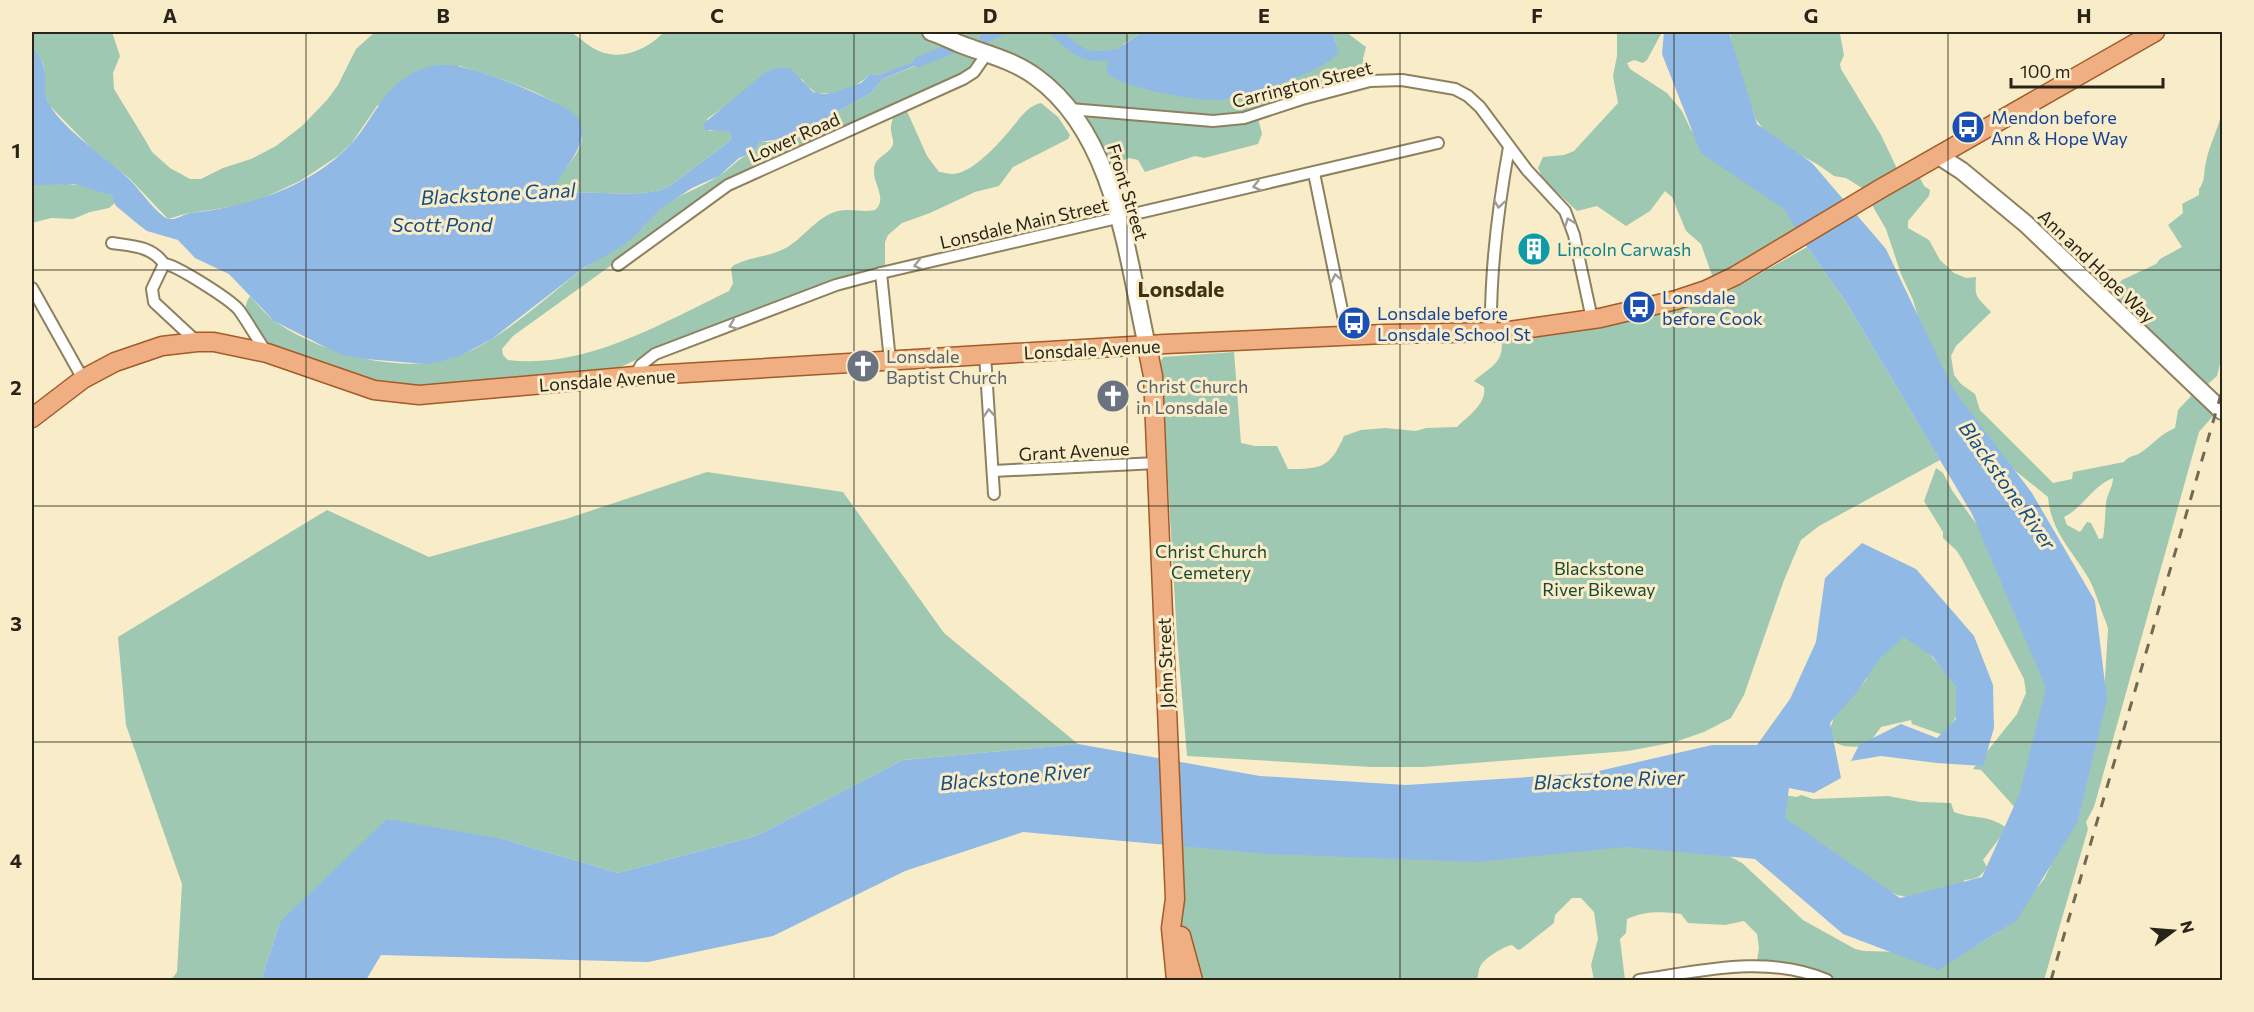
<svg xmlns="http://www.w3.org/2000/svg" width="2254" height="1012" font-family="Commissioner,sans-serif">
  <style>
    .green { fill: #9ec8b2; fill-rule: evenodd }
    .water { fill: #91b9e5 }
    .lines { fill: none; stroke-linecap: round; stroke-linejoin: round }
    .canal { stroke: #91b9e5; stroke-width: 10 }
    .minor-casing { stroke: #8d8160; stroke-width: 14 }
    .secondary-casing { stroke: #8d8160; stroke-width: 20 }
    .primary-casing { stroke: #a35b28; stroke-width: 21 }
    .minor { stroke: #fff; stroke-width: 10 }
    .secondary { stroke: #fff; stroke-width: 16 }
    .primary { stroke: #efaf83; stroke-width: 18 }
    .rail { stroke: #716954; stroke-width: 3; stroke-dasharray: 10 10; stroke-linecap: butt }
    .oneway { stroke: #9f9c97 }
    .grid { fill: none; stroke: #292417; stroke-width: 1.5; stroke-opacity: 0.55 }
    .labels { text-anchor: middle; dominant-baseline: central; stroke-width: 6; stroke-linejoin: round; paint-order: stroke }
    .street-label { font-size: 18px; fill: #292417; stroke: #f9ecc8 }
    .transit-label { font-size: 18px; fill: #164399; stroke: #f9ecc8; text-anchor: start }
    .culture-label { font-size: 18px; fill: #0d838f; stroke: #f9ecc8; text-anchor: start }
    .worship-label { font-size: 18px; fill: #5b616d; stroke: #f9ecc8; text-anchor: start }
    .park-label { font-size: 18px; fill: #194934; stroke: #f9ecc8 }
    .water-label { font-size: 20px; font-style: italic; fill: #154e84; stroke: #f9ecc8 }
    .quarter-label { font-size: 21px; font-weight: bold; fill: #3d3213; stroke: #f9ecc8 }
    .neatline { fill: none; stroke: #292417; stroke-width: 2 }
    .grid-label { font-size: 20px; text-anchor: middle; font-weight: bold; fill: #292417 }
  </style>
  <rect width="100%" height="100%" fill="#f9ecc8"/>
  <g class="green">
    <path d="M32,32H112L120,56L113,73L114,89L144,138L152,152L170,168L190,179H201L223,168L251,159L276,146L302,126L327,100L338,85L356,49L375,32H571C580,38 589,47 599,51C622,61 648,49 664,32H1001L1012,34L1025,32H1143L1124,44L1109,75L1155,91L1220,100L1270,86L1337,45L1332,32H1346L1366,47L1363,59L1368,81L1257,114L1262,134L1258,144L1204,158L1195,156L1145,172L1138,160L1129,158L1102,169L1037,78L997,59C965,70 934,87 902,100L927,156L939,172C943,172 948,174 953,174C974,173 1003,139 1015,124C1022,115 1030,105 1041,103L1058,117L1070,135L1068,139L1013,167L999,186L975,192L930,213L902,223L888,235L885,242V267L644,356L614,370L407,387L380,382L256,343C244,335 241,308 250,296C258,305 266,315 276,322C322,354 406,377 461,355C504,338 546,297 583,269C600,256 619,247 636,234C646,227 651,215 661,208C679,194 701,188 720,175C733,167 738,157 753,153L760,142H770L816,124L871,93L883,79L928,61L931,59L930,57L878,75L870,74C855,89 838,95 816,93L806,85L802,79L725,106L707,119L709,131L722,129L728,131L731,136L730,141L671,185L661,190L637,194L567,192L558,188L556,182C565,167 580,155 582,138C586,101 488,75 460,66L377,106L351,144L338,156L300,181L261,199L242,205L185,214L168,219L130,179L90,147L49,105L45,95L44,66L32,44ZM898,102C897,112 890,121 891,130C891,136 896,142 891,148C885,156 874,158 874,170C873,184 888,199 875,210C863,213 851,208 838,211C816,217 806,236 786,248C769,257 750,257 734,265L731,268L733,283L729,291C660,324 586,369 508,360L503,355L502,349L513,336L731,179L772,157Z"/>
    <polygon points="1620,32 1662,32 1647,60 1643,63 1634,60 1627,63 1630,69 1667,93 1682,111 1691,130 1784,209 1796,227 1764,261 1714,281 1701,244 1686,231 1672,197 1665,191 1650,211 1626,226 1597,206 1577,211 1543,179 1538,168 1543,157 1564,155 1574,151 1618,103 1613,76 1617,56 1617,34"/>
    <path d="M1730,32H1841L1840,34L1844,55L1840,64L1841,69L1881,135L1899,173L1916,170L1924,186L1930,190L1929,196L1908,221V228L1929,240L1940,260L1954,273L1966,278L1976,277C1975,298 1975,295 1991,312L1956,346L1951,356L1954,375L1961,384L1975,394L1980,410L2053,483L2072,479L2073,472L2124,462C2129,455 2134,457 2140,453C2154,444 2159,435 2175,428L2178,410L2193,394L2105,299L2122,280L2156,264L2160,259L2182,247L2168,225L2183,213L2182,204L2199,195V189C2206,180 2203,173 2206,162C2209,146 2218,129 2222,112V356L2217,376L2199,392L2216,410L2213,416L2199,432L2094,807L2086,822L2088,829L2044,980H1824L1756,967L1759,948L1757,934L1744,921L1725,925L1688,923L1681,914C1664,911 1643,911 1627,919L1626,933L1620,939L1625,980H1594L1591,965L1598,939L1594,912L1581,898H1572L1555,915L1554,923L1521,949L1518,950L1512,945C1504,946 1483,959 1480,967C1479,968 1478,975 1478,977L1473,980H1178L1173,843L1647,831L1727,855L1742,863L1803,920L1855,949L1864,951L1944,953L1979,944L1998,932L2021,908L2044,879L2062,843L2104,695L2108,629L2106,622C2100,608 2096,592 2089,579C2072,550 2051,532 2048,497L1986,447L1927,347L1913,300L1901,274L1886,229L1862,188L1846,178L1834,176L1817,164L1789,149L1766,132L1756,120L1735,62ZM2113,478C2113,487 2107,494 2106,503C2105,515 2105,526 2103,538L2099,539L2091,523L2087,522L2080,532L2067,525L2064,517C2083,508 2092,486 2113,478Z"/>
    <path d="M42,183C65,183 90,184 111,195L115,203L109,208L90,212L73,219L51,218L32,223V185Z"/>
    <path d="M1807,247L1846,302L1940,460L1819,526L1801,540L1784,580L1744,695L1731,718L1704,732L1675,742L1628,751L1423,767H1371L1187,756L1177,637L1161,361L1163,357L1234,352L1241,443L1255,446H1277L1288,469C1321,469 1330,468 1344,436L1361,430L1385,428L1416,431L1426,428L1457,427C1468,416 1487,404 1484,387L1474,381C1494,364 1505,363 1501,335L1714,287L1719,297Z"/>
    <polygon points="1936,468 1943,473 1953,492 1988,540 2053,678 2019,812 1981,770 1973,769 2017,714 2026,693 2024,679 1962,559 1956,550 1943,538 1943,532 1924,501"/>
    <polygon points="707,472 843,492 944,633 1078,744 903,760 756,836 618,873 503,839 280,922 261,980 171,980 177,972 182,884 126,725 118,637 327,510 429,557 566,519"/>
    <path d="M1904,633L1916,639L1942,668C1949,671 1950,676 1954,683C1965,706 1959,716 1943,735L1912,724L1911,720L1881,727L1867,746C1852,747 1836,749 1828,734L1835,715L1866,680L1874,650Z"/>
    <path d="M1770,793L1797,797L1801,795L1813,799L1888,796L1920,802L1951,803L1954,812C1975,820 1985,813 2007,828L1983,860L1987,867C1981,877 1977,879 1965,880L1959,886L1927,901L1897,895L1849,873L1781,818Z"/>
  </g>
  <g class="water">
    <path d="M1143,32H1332L1337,45L1338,53C1323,72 1245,98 1220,100C1194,101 1129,89 1109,75L1106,70C1110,51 1128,42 1143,32Z"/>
    <polygon points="1664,32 1729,32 1757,124 1812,163 1886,249 1953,389 2032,493 2095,601 2107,700 2077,823 2017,920 1938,970 1843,934 1755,859 1626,847 1476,862 1268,854 1023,832 905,871 773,936 648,962 381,955 366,980 261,980 280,922 387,819 503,839 618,873 756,836 903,760 1078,744 1260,776 1406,785 1590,773 1712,745 1757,745 1790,699 1816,642 1825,578 1862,543 1916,569 1974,636 1993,685 1994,728 1983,766 1937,763 1881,756 1851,761 1859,745 1901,724 1937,738 1956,719 1956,687 1933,657 1904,637 1880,658 1857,692 1830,723 1841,778 1814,793 1789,788 1785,818 1900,898 1982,877 2019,795 2046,688 1972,514 1846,302 1807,247 1784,209 1701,153 1662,54"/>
    <path d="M32,44C36,52 42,60 44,68C47,81 42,92 49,104C65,132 108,158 131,181C139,189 160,218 169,219C176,220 184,214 191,213C247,207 311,187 351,144C370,124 380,95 405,78C416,70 429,65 443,65C469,63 548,96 570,111C599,132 569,162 557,182L558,188L567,192L637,194L661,190L671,185L730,141L731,136L728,131L705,130L704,123L765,73L776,68H790L813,92L824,94L836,92L861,83L870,74L878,75L927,57H930L931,59L883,79L871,93L816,124L780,139L760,142L753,153L739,158L719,176L692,188L660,209L638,233L621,247L585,267L492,339L460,356L439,362L426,364L365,359L343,355L327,348L274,321L229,274L195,258L178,240L147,231L139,225L116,206L111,195L74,184L32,185Z"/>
  </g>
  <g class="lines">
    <g class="canal">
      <path d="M1055,32C1085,58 1085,59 1125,53"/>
      <polyline points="985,38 998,32"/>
      <polyline points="918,62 949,50"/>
    </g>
    <defs>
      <g id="minor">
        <polyline points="1070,109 1213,121 1244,118 1302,99 1370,81 1402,80 1455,89 1468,96 1480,107 1527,170 1565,211 1574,235 1592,319"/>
        <polyline points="1314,173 1347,335"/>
        <path d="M112,243C132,246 152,246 164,264"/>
        <polyline points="618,265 728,185 963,79 974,72 988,52"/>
        <polyline points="881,273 890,361"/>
        <polyline points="32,288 83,379"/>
        <path d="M1491,332C1490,269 1498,208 1509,147"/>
        <path d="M197,342L154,302L152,289L164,264C175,264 231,300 239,310C249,324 257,339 267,353"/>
        <polyline points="985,355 994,494"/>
        <polyline points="635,376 641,365 655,354 836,285 881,273 1438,143"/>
        <polyline points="993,471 1157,463"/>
        <path d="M1639,980C1701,971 1767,954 1827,980"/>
      </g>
      <g id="secondary">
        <path d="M931,32C941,35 950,40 960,44C986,54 1013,60 1036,77C1115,134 1127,256 1147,346"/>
        <polyline points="1939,156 1962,171 2026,224 2222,411"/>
      </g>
      <g id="primary">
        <polyline points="1147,346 1153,376 1175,899 1171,928 1176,980"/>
        <polyline points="32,418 83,379 115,362 162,346 197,342 214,342 267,353 374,390 419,395 635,376 1165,344 1385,334 1502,332 1600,318 1676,300 1706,290 1735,276 1880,189 2155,32"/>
        <polyline points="1181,936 1193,980"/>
      </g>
    </defs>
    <use href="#minor" class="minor-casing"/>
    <use href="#secondary" class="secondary-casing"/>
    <use href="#primary" class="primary-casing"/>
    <use href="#minor" class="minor"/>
    <use href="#secondary" class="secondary"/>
    <use href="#primary" class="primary"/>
    <polyline class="rail" points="2051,980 2222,391"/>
  </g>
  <defs><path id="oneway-chevron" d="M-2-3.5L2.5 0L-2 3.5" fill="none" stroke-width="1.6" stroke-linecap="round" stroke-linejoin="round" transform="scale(1.5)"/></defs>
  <g class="oneway">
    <use href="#oneway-chevron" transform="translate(1257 186) rotate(167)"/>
    <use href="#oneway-chevron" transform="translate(1499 204) rotate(98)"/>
    <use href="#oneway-chevron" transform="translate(1569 222) rotate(-111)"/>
    <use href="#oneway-chevron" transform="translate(918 265) rotate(167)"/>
    <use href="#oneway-chevron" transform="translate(1336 278) rotate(-102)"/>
    <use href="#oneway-chevron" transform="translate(733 325) rotate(159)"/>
    <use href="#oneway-chevron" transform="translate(989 413) rotate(-94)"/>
  </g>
  <path class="grid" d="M306,32V980M580,32V980M854,32V980M1127,32V980M1400,32V980M1674,32V980M1948,32V980M32,270H2222M32,506H2222M32,742H2222"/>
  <defs>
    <symbol id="bus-disc" viewBox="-11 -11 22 22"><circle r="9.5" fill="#1a4fb4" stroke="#f9ecc8"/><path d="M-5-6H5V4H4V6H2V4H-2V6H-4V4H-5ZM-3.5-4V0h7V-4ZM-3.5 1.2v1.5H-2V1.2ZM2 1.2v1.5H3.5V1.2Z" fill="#fff"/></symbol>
    <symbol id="building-disc" viewBox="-11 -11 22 22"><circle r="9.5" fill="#0f9aa8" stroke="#f9ecc8"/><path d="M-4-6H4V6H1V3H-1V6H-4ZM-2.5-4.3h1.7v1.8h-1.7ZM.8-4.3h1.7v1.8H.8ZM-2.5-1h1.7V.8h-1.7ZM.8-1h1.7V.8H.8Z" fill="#fff"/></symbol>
    <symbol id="church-disc" viewBox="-11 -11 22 22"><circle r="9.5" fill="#6b7280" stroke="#f9ecc8"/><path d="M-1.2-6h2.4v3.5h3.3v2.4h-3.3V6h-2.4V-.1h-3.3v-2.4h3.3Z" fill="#fff"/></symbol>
  </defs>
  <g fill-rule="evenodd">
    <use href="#bus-disc" x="1949" y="108" width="38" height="38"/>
    <use href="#building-disc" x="1515" y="230" width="38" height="38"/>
    <use href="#bus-disc" x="1620" y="288" width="38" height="38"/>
    <use href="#bus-disc" x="1335" y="304" width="38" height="38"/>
    <use href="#church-disc" x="844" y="347" width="38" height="38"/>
    <use href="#church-disc" x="1094" y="377" width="38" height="38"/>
  </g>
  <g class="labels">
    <g class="street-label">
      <text transform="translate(1302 84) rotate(-14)">Carrington Street</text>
      <text transform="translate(794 137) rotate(-24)">Lower Road</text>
      <text transform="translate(1128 192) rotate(73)">Front Street</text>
      <text transform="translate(1024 223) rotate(-13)">Lonsdale Main Street</text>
      <text transform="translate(2097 266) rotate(44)">Ann and Hope Way</text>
      <text transform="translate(1092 349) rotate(-3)">Lonsdale Avenue</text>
      <text transform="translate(607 380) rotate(-4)">Lonsdale Avenue</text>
      <text transform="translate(1074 451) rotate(-3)">Grant Avenue</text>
      <text transform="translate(1165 663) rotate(-92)">John Street</text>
    </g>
    <g class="transit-label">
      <text x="1991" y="117">Mendon before<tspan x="1991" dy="21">Ann &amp; Hope Way</tspan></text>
      <text x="1662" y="297">Lonsdale<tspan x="1662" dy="21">before Cook</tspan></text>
      <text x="1377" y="313">Lonsdale before<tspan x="1377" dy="21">Lonsdale School St</tspan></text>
    </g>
    <g class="culture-label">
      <text x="1557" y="249">Lincoln Carwash</text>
    </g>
    <g class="worship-label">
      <text x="886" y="356">Lonsdale<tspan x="886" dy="21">Baptist Church</tspan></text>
      <text x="1136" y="386">Christ Church<tspan x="1136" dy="21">in Lonsdale</tspan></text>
    </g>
    <g class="park-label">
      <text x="1211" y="551">Christ Church<tspan x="1211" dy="21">Cemetery</tspan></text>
      <text x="1599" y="568">Blackstone<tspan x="1599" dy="21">River Bikeway</tspan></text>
    </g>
    <g class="water-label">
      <text transform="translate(498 193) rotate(-3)">Blackstone Canal</text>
      <text x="442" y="224">Scott Pond</text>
      <text transform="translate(2008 485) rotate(55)">Blackstone River</text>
      <text transform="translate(1015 776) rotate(-5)">Blackstone River</text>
      <text transform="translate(1609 779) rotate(-2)">Blackstone River</text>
    </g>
    <g class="quarter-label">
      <text x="1181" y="288">Lonsdale</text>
    </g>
  </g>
  <rect width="2254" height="1012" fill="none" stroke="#f9ecc8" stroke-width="66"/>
  <g transform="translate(2173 931) rotate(74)" stroke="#f9ecc8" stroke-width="4.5" paint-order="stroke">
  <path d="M0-4.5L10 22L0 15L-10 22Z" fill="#292417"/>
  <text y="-9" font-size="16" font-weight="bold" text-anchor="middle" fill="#292417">N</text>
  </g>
  <path d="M2011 78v9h152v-9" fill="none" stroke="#292417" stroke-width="3"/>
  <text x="2020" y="78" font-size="18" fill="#292417" stroke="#f9ecc8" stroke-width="4.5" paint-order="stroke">100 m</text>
  <rect x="33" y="33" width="2188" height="946" class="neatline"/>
  <g class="grid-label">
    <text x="170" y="23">A</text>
    <text x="443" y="23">B</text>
    <text x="717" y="23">C</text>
    <text x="990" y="23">D</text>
    <text x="1264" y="23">E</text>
    <text x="1537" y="23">F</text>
    <text x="1811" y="23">G</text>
    <text x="2084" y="23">H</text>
    <text x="16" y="158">1</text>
    <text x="16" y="395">2</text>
    <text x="16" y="631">3</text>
    <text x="16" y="868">4</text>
  </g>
</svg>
